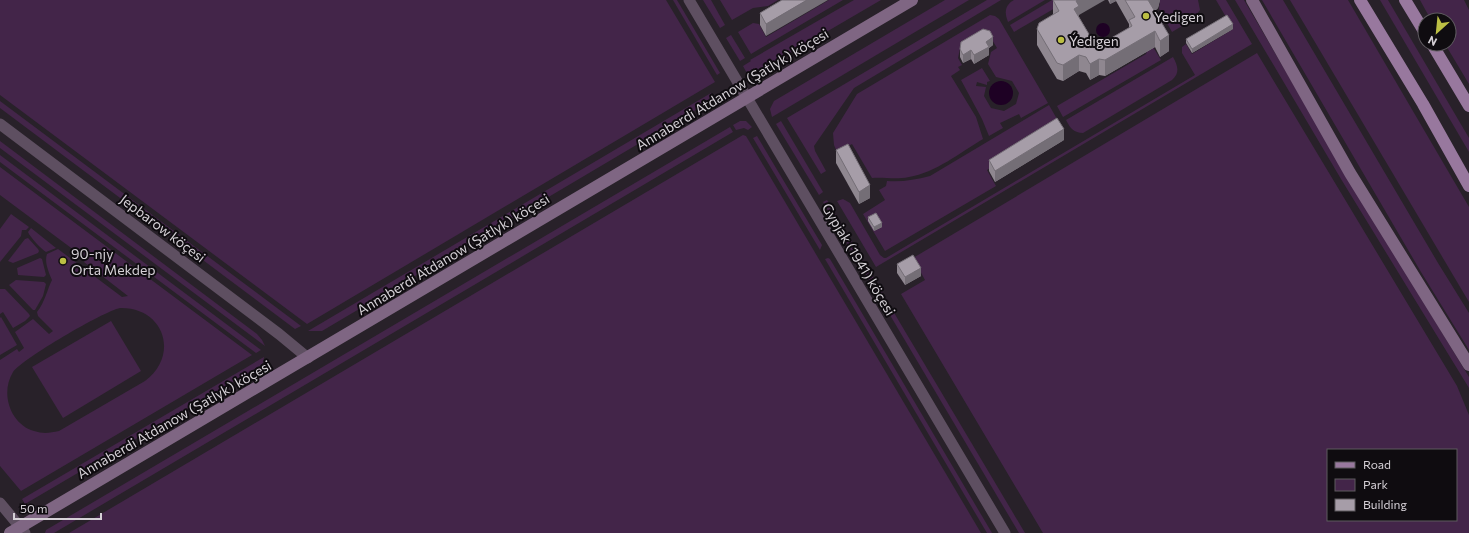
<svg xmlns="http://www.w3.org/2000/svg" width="1469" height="533" font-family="Commissioner,sans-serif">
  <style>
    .green { fill: #432549; fill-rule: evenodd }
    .water { fill: #1e0124 }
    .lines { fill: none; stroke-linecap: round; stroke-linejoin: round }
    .street { stroke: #5e4f61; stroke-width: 11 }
    .secondary { stroke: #7f6683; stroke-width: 12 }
    .primary { stroke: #98789e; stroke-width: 12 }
    .wall { fill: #8f8790 }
    .shaded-wall { fill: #746e76 }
    .building { fill: #a69da8; stroke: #746e76 }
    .poi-dot { fill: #bcbf44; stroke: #0f0c10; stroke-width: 1.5 }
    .labels { text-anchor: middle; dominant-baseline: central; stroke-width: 4; stroke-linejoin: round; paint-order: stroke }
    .poi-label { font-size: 14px; fill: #d5d0d6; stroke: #0f0c10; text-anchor: start }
    .street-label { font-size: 14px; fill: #d5d0d6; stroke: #0f0c10 }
  </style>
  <rect width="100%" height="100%" fill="#282129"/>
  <g class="green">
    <polygon points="0,0 666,0 715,82 307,324 0,95"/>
    <polygon points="673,0 677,0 720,73 717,75"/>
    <polygon points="703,0 711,0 725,25 720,28"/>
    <polygon points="720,0 778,0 768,6 753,8 732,20"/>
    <polygon points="829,0 843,0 751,54 738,32 753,23 759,24 766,37"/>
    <polygon points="854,0 881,0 749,77 743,66 751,61 750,60"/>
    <polygon points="945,0 969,0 772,117 770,109 774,101"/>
    <polygon points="987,0 1001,0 854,88 814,146 815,151 826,171 821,174 787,118"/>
    <path d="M1014,0H1045L1008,22C1004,12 1005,5 1014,0Z"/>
    <polygon points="1052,0 1069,0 1014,32 1010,25"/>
    <polygon points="1160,0 1198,0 1200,10 1192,20 1172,32 1159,9"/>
    <polygon points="1216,0 1226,0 1252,44 876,267 837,201 843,199 850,203 880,255 884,258 886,258 1195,75 1182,53 1182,47 1186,44 1192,54 1233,29"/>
    <polygon points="1235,0 1244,0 1347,176 1469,377 1469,388 1341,179"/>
    <polygon points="1262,0 1283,0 1438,263 1469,313 1469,350 1421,272"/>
    <polygon points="1290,0 1348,0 1469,207 1469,302"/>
    <polygon points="1380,0 1388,0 1469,138 1469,152"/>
    <polygon points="1420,0 1464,0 1469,10 1469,84 1445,44 1449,44 1449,20 1431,20"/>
    <path d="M990,15L995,16L999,19L1048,103L1021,118L1019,114L1000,123L1003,128L989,136L982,119L961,80L982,68L990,81L987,82V85L977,82L976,86L986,87L984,96L991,108L1004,111L1016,104L1019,93L1012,81L996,77L988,64L991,52L997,48L991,38L960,49L958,58L962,65L958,67L960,70L951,76L976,117L983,139C961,152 935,173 909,177C895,180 885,177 872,178L852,144L837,152L834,145L833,133L857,94Z"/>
    <polygon points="731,35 745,58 740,61 726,38"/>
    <polygon points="1150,42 1161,60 1063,117 1057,106 1146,54 1149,43"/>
    <path d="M1257,53L1457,386L1469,415V533H1043L901,294L925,280L913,258ZM1328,450H1456V520H1328Z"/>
    <path d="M1173,57C1178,66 1180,73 1172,80L1083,133C1074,133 1070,128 1066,120Z"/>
    <polygon points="711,93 714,99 322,331 308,331"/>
    <polygon points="0,101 301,326 295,329 0,108"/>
    <path d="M1049,105L1061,126L987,170L996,186L885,251L863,214L885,200L879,190L886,186L887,181C902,182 915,180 930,176Z"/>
    <polygon points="740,121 746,121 752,127 748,130 744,128 736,130 733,125"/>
    <polygon points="781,121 823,192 819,195 776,124"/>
    <polygon points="730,127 733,132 54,533 45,533 46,530"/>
    <polygon points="743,135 746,136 981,533 69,533"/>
    <polygon points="757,136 822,245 820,250 753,138"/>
    <polygon points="0,141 257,334 262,340 265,346 0,148"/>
    <polygon points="0,155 261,350 256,353 0,162"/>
    <path d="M0,167L252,355L21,491L0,466V360L17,349L19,352L24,348L15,332L33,319L49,334L53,331L38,316L37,312C45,302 47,290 52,280C49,273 44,262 47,254L58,249L122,297L128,296L84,262L86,259L0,195ZM120,308C164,307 180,355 145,381L59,431C50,433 43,434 34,431C10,424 0,393 13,372C22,359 104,311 120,308Z"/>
    <polygon points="827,200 885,297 879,297 823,202"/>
    <polygon points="11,214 29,227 26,230 22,230 21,236 0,262 0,229"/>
    <path d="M31,228L56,248L46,252C41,249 30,237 28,232Z"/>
    <polygon points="28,238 38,249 39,251 38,253 13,263 8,261 25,239"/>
    <polygon points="40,258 42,259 46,275 44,277 18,275 17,268"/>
    <polygon points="828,258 830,259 992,533 987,533 825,259"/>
    <polygon points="16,280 44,282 46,284 43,296 35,310 33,310 9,285"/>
    <polygon points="0,289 5,289 29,314 30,316 25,321 13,328 3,312 0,314"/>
    <polygon points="890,306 1025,533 1019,533 887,310 887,308"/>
    <polygon points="1,317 17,345 0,355 0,318"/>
    <polygon points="111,321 141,371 63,418 32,367"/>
    <polygon points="264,357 263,363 260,366 25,504 22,499"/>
  </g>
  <g class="water">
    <circle cx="1103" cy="30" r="7"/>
    <circle cx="1001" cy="93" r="12"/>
  </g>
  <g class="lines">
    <g class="street">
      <polyline points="689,0 1005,533"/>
      <polyline points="0,124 279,334 308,358"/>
      <polyline points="0,503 25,533"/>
    </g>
    <g class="secondary">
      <polyline points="1252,0 1350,173 1469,365"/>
      <polyline points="10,533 912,0"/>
    </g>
    <g class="primary">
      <polyline points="1360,0 1423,104 1469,186"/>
      <polyline points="1405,0 1425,33"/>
      <polyline points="1432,44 1469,106"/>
    </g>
  </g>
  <g class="wall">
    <polygon points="782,0 766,36 760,25 760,13"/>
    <polygon points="1053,0 1079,15 1079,17 1093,41 1101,44 1129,28 1129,24 1116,1 1110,4 1108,0 1160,0 1158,8 1155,11 1169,51 1160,57 1155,47 1105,76 1099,75 1090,80 1086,73 1079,71 1063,81 1057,79 1037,45 1037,29 1053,15"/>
    <polygon points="1233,29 1192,53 1186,43 1186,39"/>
    <polygon points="993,45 989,48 989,55 974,64 971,59 963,63 960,57 960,49"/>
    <polygon points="1064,140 995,182 989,171 989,160"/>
    <polygon points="836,150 870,198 859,204 836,163"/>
    <polygon points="868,217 882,227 874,231 868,221"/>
    <polygon points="897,264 921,276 905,285 897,273"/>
  </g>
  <g class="shaded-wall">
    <polygon points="807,0 828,0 766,36 766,24"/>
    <polygon points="1078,0 1105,0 1079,15 1079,22 1074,9 1076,1"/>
    <polygon points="1110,0 1116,0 1116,1 1110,4"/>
    <polygon points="1148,0 1160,0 1158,8 1148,15"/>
    <polygon points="1233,24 1233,29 1192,53 1192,49"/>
    <polygon points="1155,31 1155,47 1105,76 1105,60"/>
    <polygon points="1169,35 1169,51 1160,57 1160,41"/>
    <polygon points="993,37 993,45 989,48 989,55 974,64 974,55 986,42"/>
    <polygon points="971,50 971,59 963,63 963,55"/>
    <polygon points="1079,55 1079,71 1063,81 1063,65"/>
    <polygon points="1099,59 1099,75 1090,80 1090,64"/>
    <polygon points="1064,129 1064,140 995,182 995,171"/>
    <polygon points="870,185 870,198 859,204 859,192"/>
    <polygon points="882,223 882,227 874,231 874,227"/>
    <polygon points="921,268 921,276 905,285 905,277"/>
  </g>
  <g class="building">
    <polygon points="782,0 807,0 766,24 760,13"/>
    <polygon points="1053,0 1078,0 1076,1 1079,6 1074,9 1093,41 1098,39 1101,44 1132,26 1129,20 1135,17 1125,0 1148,0 1169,35 1160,41 1155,31 1105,60 1099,59 1090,64 1086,57 1079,55 1063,65 1057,63 1037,29 1039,23 1059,11"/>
    <polygon points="1227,15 1233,24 1192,49 1186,39"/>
    <polygon points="983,29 990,31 993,37 986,42 989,47 974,55 971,50 963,55 960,49 961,42"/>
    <polygon points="1057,118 1064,129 995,171 989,160"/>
    <polygon points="848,144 870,185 859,192 836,150"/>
    <polygon points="876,213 882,223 874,227 868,217"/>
    <polygon points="913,255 921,268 905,277 897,264"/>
  </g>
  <g class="poi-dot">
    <circle cx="1146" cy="16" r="4"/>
    <circle cx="1061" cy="40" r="4"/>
    <circle cx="63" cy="261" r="4"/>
  </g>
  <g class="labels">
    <g class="poi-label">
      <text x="1154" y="16">Yedigen</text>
      <text x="1069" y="40">Ýedigen</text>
      <text x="71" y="253">90-njy<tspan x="71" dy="16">Orta Mekdep</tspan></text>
    </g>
    <g class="street-label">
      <text transform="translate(732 89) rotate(-31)">Annaberdi Atdanow (Şatlyk) köçesi</text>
      <text transform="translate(163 228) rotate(37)">Jepbarow köçesi</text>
      <text transform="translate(453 254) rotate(-31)">Annaberdi Atdanow (Şatlyk) köçesi</text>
      <text transform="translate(859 259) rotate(59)">Gypjak (1941) köçesi</text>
      <text transform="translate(174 419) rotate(-30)">Annaberdi Atdanow (Şatlyk) köçesi</text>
    </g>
  </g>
  <rect x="1327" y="449" width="130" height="72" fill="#0f0c10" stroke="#5e5a5f"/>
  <rect x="1335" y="462" width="20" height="6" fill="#98789e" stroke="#5e5a5f"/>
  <text x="1363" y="469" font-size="12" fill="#d5d0d6">Road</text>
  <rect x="1335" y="479" width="20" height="12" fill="#432549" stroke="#5e5a5f"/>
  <text x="1363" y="489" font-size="12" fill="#d5d0d6">Park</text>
  <rect x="1335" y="499" width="20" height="12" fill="#a69da8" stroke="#5e5a5f"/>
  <text x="1363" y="509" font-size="12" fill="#d5d0d6">Building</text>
  <g transform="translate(1437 32) rotate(207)"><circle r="19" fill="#0f0c10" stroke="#5e5a5f"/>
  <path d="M0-3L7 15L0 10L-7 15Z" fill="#bcbf44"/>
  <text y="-6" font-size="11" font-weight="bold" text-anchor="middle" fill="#d5d0d6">N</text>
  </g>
  <path d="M14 513v6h87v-6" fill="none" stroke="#d5d0d6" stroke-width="2"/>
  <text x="20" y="513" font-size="12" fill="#d5d0d6" stroke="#0f0c10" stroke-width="3" paint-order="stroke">50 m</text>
</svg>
